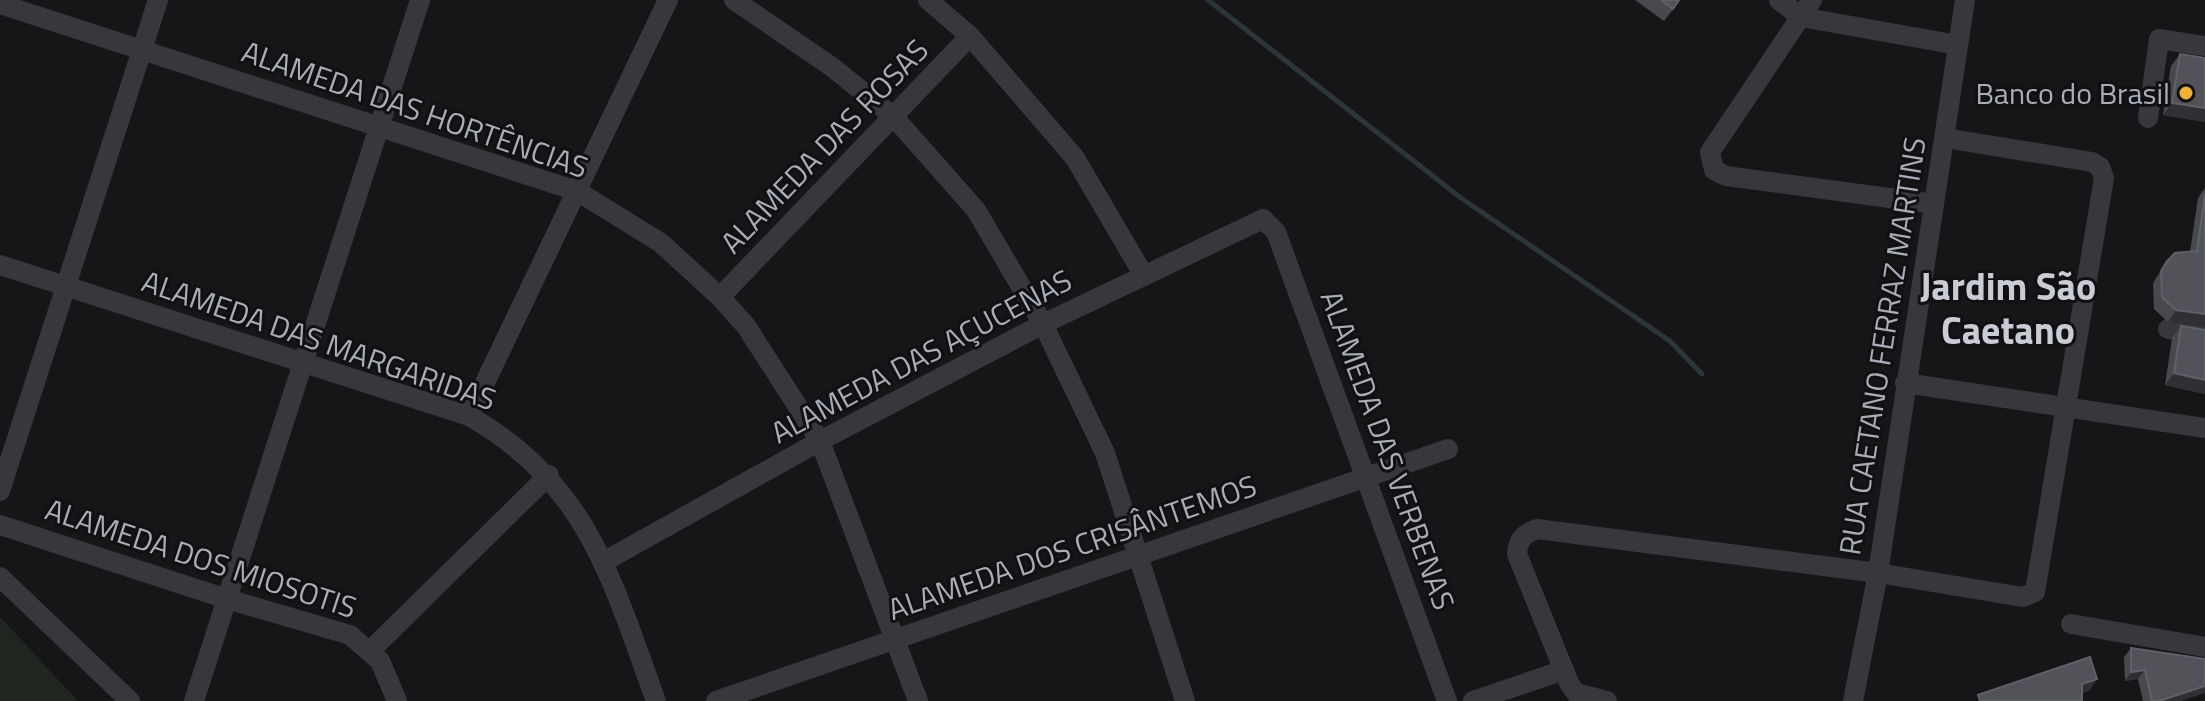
<svg xmlns="http://www.w3.org/2000/svg" width="2205" height="701" font-family="'Titillium Web',sans-serif">
  <style>
    .green { fill: #1e261f }
    .lines { fill: none; stroke-linecap: round; stroke-linejoin: round }
    .stream { stroke: #2c353c; stroke-width: 5 }
    .minor { stroke: #37383d; stroke-width: 20 }
    .wall { fill: #47494d }
    .shaded-wall { fill: #2f3033 }
    .building { fill: #525359; stroke: #5f6168; stroke-width: 2 }
    .poi-dot { fill: #f2b134; stroke: #111113; stroke-width: 3 }
    .labels { text-anchor: middle; dominant-baseline: central; stroke-width: 6; stroke-linejoin: round; paint-order: stroke }
    .poi-label { font-size: 30px; fill: #a8adb8; stroke: #111113; text-anchor: end }
    .street-label { font-size: 30px; fill: #a8adb8; stroke: #111113 }
    .district-label { font-size: 38px; font-weight: bold; fill: #c9ccd4; stroke: #111113 }
  </style>
  <rect width="100%" height="100%" fill="#161618"/>
  <polygon class="green" points="0,617 78,701 0,701"/>
  <g class="lines">
    <polyline class="stream" points="1208,0 1461,198 1670,341 1702,374"/>
    <g class="minor">
      <polyline points="734,0 832,67 893,116 976,210 1043,324 1105,453 1185,701"/>
      <polyline points="928,0 970,36 1075,158 1143,274"/>
      <polyline points="1779,0 1801,17 1958,45"/>
      <polyline points="1812,0 1710,152 1714,170 1726,176 1934,204"/>
      <polyline points="0,4 577,191 661,243 720,297 746,326 820,441 918,701"/>
      <polyline points="2148,118 2159,39 2205,46"/>
      <path d="M0,265L469,416C588,483 612,581 656,701"/>
      <polyline points="720,297 970,36"/>
      <polyline points="2168,329 2205,335"/>
      <polyline points="1905,383 2205,428"/>
      <polyline points="469,416 668,0"/>
      <polyline points="0,491 158,0"/>
      <polyline points="0,525 227,599 350,635 380,661 397,701"/>
      <polyline points="605,561 820,441 1043,324 1263,219 1276,232 1447,701"/>
      <polyline points="0,577 130,701"/>
      <polyline points="2071,624 2205,647"/>
      <polyline points="371,650 549,475"/>
      <polyline points="194,701 420,0"/>
      <polyline points="716,701 1448,449"/>
      <polyline points="1473,701 1564,670"/>
      <path d="M1607,701L1576,693L1569,683L1517,554C1518,540 1523,534 1537,529L1878,573L2023,597L2035,592L2104,178L2100,167L2092,162L1945,138"/>
      <polyline points="1853,701 1878,573 1965,0"/>
    </g>
  </g>
  <g class="wall">
    <polygon points="1635,0 1680,0 1664,21"/>
    <polygon points="2180,54 2205,58 2205,122 2163,115 2171,66"/>
    <polygon points="2205,188 2205,327 2168,322 2154,309 2153,283 2167,261 2190,252 2198,198"/>
    <polygon points="2181,326 2205,330 2205,394 2165,385 2172,338"/>
    <polygon points="2131,648 2181,701 2143,701 2138,679 2125,681 2124,657"/>
  </g>
  <g class="shaded-wall">
    <polygon points="2172,103 2205,108 2205,122 2163,115"/>
    <polygon points="2176,310 2205,314 2205,327 2168,322"/>
    <polygon points="2174,373 2205,380 2205,394 2165,385"/>
    <polygon points="2145,670 2138,679 2125,681 2131,672"/>
    <polygon points="2097,679 2089,691 2073,696 2082,684"/>
    <polygon points="2205,686 2205,693 2181,701 2159,701"/>
  </g>
  <g class="building">
    <polygon points="1661,0 1679,0 1673,9"/>
    <polygon points="2180,54 2205,58 2205,108 2172,103"/>
    <polygon points="2205,194 2205,314 2176,310 2162,297 2161,271 2167,261 2175,253 2197,251"/>
    <polygon points="2181,326 2205,330 2205,380 2174,373"/>
    <polygon points="2131,648 2205,659 2205,686 2159,701 2152,701 2145,670 2131,672"/>
    <polygon points="2090,657 2097,679 2082,684 2082,701 1980,701 1978,695"/>
  </g>
  <circle class="poi-dot" cx="2186" cy="93" r="8"/>
  <g class="labels">
    <g class="poi-label">
      <text x="2170" y="93">Banco do Brasil</text>
    </g>
    <g class="street-label">
      <text transform="translate(415 109) rotate(19)">ALAMEDA DAS HORTÊNCIAS</text>
      <text transform="translate(824 146) rotate(-46)">ALAMEDA DAS ROSAS</text>
      <text transform="translate(319 340) rotate(19)">ALAMEDA DAS MARGARIDAS</text>
      <text transform="translate(1882 346) rotate(-81)">RUA CAETANO FERRAZ MARTINS</text>
      <text transform="translate(921 356) rotate(-28)">ALAMEDA DAS AÇUCENAS</text>
      <text transform="translate(1388 450) rotate(70)">ALAMEDA DAS VERBENAS</text>
      <text transform="translate(1072 547) rotate(-19)">ALAMEDA DOS CRISÂNTEMOS</text>
      <text transform="translate(201 558) rotate(18)">ALAMEDA DOS MIOSOTIS</text>
    </g>
    <g class="district-label">
      <text x="2008" y="286">Jardim São<tspan x="2008" dy="44">Caetano</tspan></text>
    </g>
  </g>
</svg>
